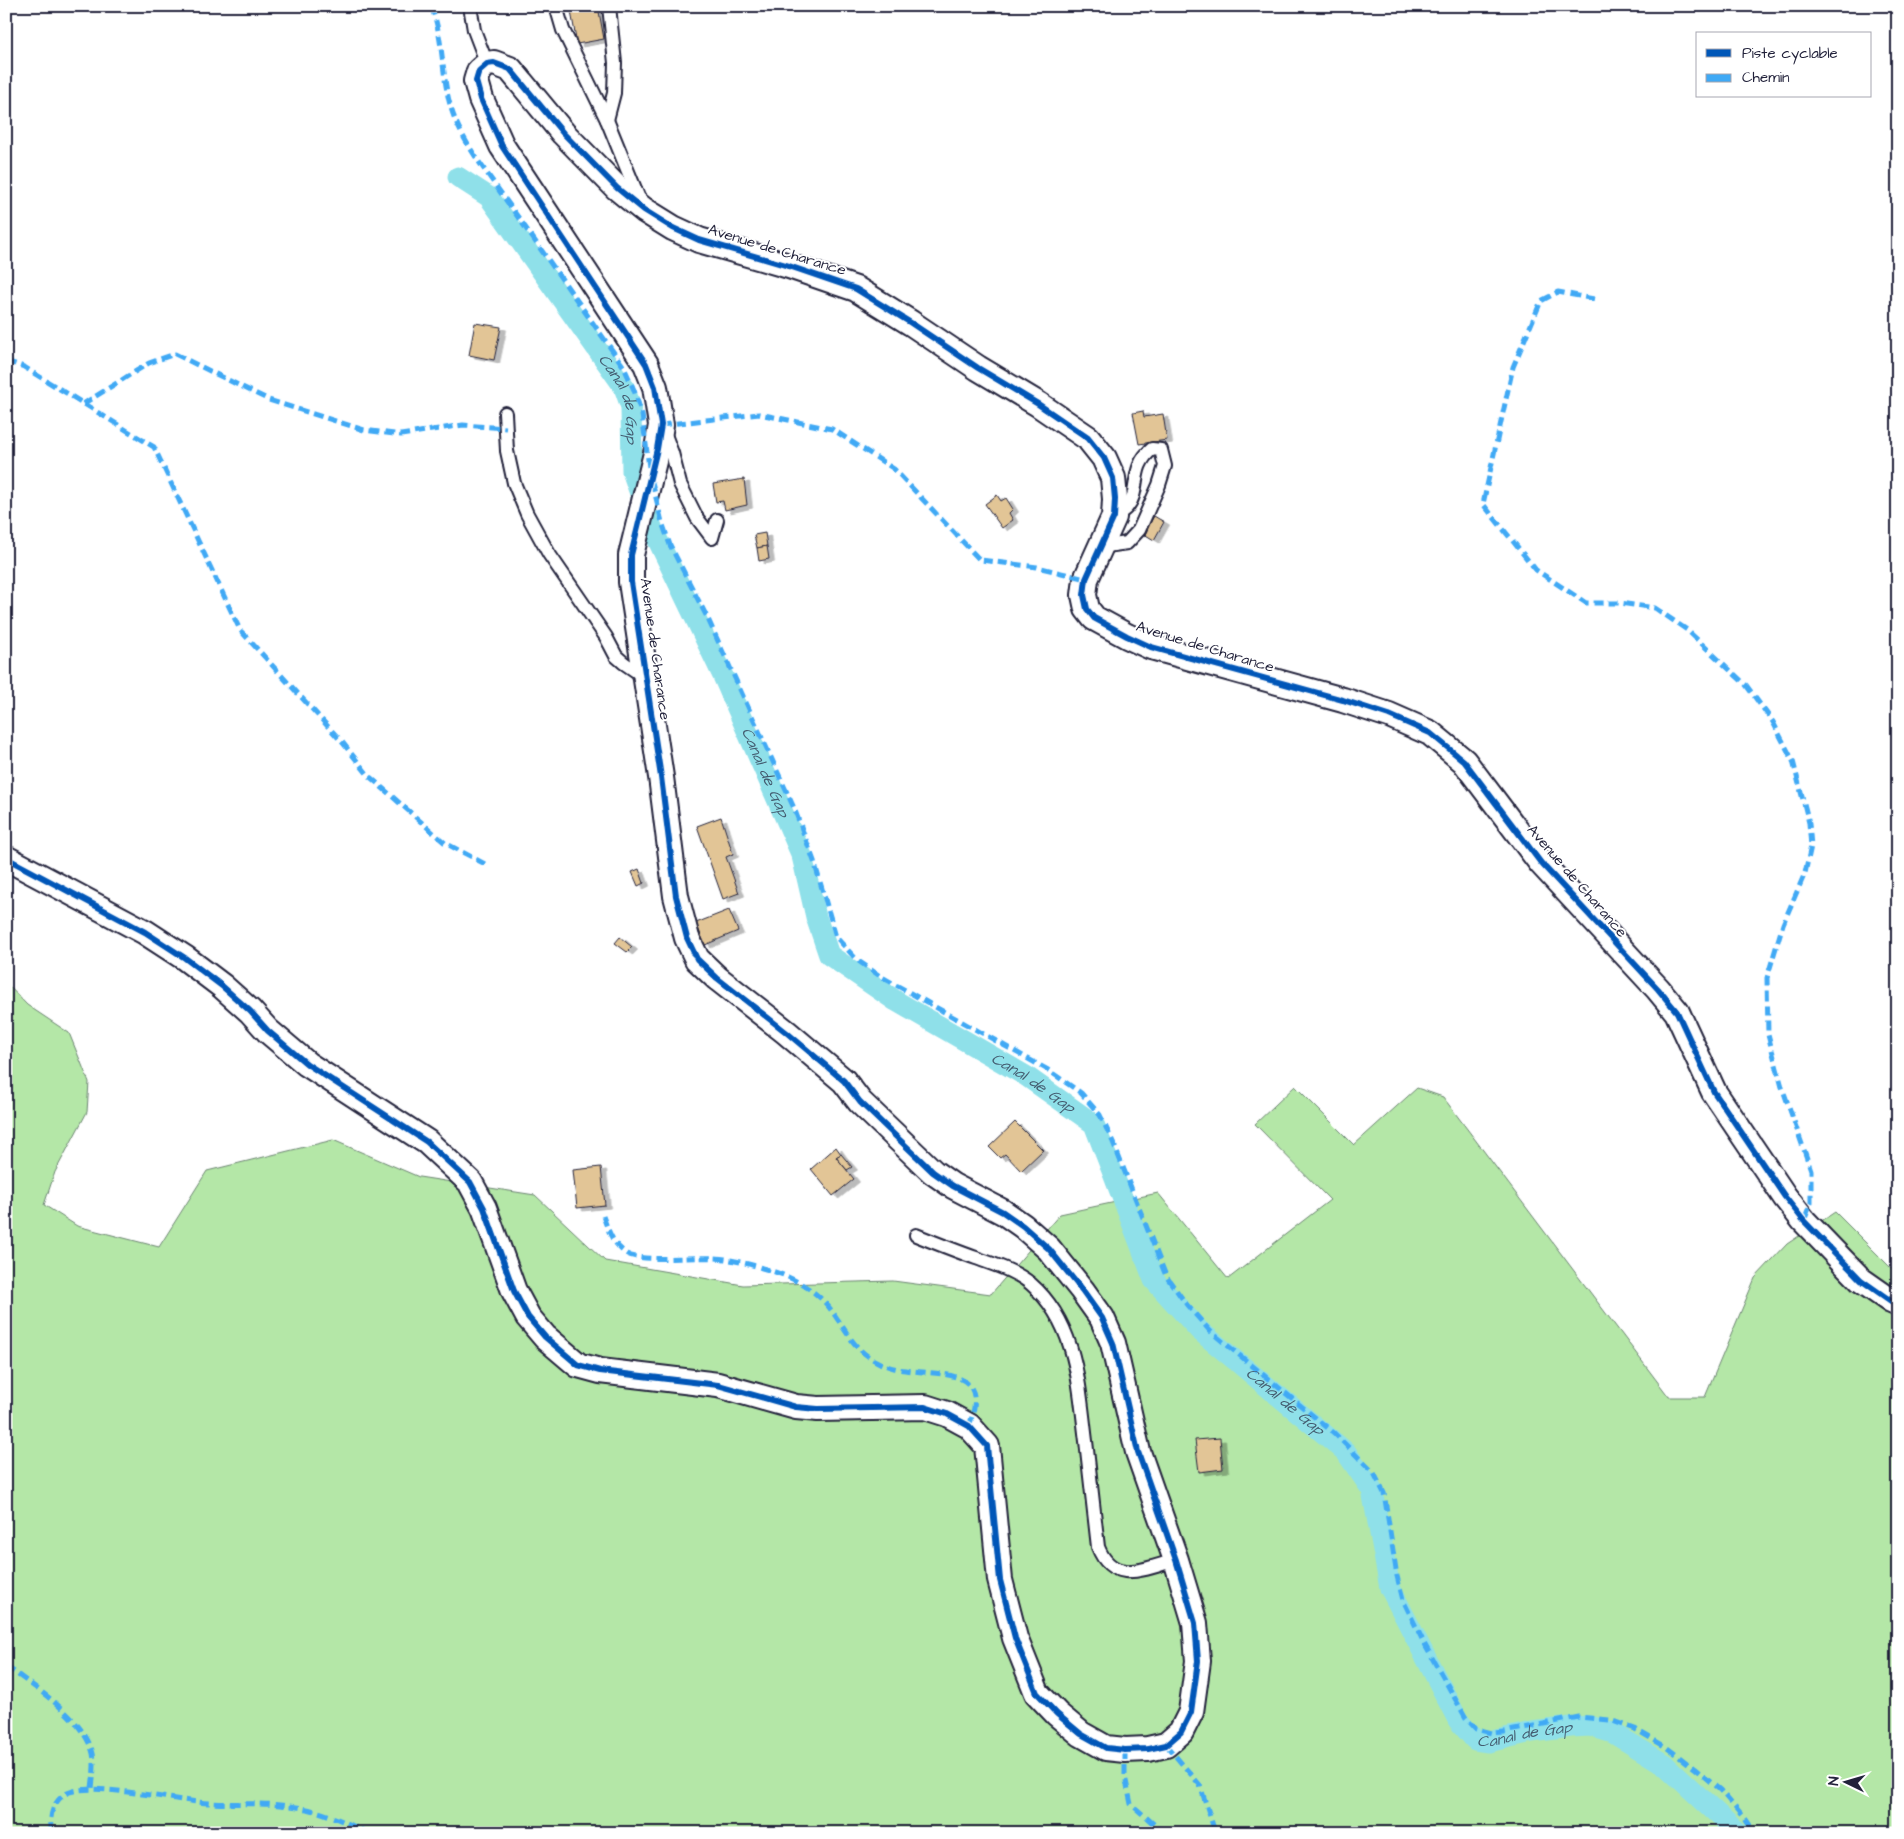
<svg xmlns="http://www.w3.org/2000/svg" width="1904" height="1839" font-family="'Architects Daughter',sans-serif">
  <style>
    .green { fill: #b4e7a7; stroke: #6b8471 }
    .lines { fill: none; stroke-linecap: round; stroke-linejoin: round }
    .canal { stroke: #8fe0e9; stroke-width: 21 }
    .building { fill: #e2c596; stroke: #22223b; filter: url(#shadow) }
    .lane-casing { stroke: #22223b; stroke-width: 16 }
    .street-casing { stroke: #22223b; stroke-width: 28 }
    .lane { stroke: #fff; stroke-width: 12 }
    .street { stroke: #fff; stroke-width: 24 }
    .quiet { stroke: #3fa9f5; stroke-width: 5; stroke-dasharray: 10 5; stroke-linecap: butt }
    .cycleway-casing { stroke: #fff; stroke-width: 9 }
    .cycleway { stroke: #0057b8; stroke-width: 6 }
    .labels { text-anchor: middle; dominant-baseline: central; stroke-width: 4; stroke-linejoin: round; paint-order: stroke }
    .street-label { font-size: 15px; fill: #22223b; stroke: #fff }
    .water-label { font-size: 16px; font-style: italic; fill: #435b6f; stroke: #fff }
  </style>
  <defs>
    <filter id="shadow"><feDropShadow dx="5.5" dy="3" stdDeviation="0" flood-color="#0004"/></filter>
  </defs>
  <rect width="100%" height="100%" fill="#fff"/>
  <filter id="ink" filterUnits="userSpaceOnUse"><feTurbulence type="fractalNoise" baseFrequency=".02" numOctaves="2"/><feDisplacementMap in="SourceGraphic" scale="10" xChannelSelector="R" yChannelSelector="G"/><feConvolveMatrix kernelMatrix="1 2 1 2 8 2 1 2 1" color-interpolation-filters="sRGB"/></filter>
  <g filter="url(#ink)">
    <polygon class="green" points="6,983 27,1005 69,1033 89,1082 87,1112 55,1172 44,1205 77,1226 159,1247 207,1171 333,1140 419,1177 535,1195 605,1261 743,1285 893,1281 991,1294 1060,1214 1158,1193 1228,1279 1330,1200 1255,1124 1295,1086 1354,1145 1417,1088 1443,1097 1669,1397 1705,1397 1755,1278 1787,1244 1835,1212 1891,1268 1898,1265 1898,1833 6,1833"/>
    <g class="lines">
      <path class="canal" id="s1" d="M458,177L489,197L624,387L631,407L632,471L653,530L723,676L802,856L816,917L829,955L896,1001L1026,1076L1094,1124L1154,1280L1199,1330L1346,1452L1372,1490L1390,1588L1458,1720L1475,1740L1488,1742L1532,1732L1571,1727L1590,1726L1613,1733L1664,1764L1738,1833"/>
    </g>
    <g class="building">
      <polygon points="570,6 598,6 604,39 577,44"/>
      <polygon points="475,323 501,327 494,360 469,355"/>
      <polygon points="1143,411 1144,417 1163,414 1167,440 1139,444 1133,413"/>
      <polygon points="744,479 747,505 725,510 723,501 716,502 713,484"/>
      <polygon points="997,495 1001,501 1006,498 1013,509 1009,513 1013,520 1002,528 985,504"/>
      <polygon points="1154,516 1164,522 1154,540 1144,534"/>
      <polygon points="765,533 767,546 757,548 754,535"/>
      <polygon points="767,546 769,559 759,561 757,548"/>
      <polygon points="721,817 733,854 726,857 739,893 723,899 697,826"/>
      <polygon points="639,869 644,883 638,886 632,872"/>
      <polygon points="729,910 738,931 705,945 696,923"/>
      <polygon points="620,937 632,947 627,952 615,943"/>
      <polygon points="1015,1122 1043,1150 1021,1171 1005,1154 1000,1158 989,1147"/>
      <polygon points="836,1147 841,1154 836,1157 854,1179 833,1196 811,1169"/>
      <polygon points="841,1154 852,1167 847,1170 836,1157"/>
      <polygon points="601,1167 605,1205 577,1208 573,1170"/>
      <polygon points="1220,1438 1223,1469 1199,1472 1195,1440"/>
    </g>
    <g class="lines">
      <defs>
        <g id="lane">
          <polyline points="470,6 474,30 487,64"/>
          <polyline points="556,6 563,30 607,120 640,201"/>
          <polyline points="607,120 614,93 615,63 609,6"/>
          <polyline points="505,413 507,451 514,483 527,514 549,554 606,637 616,656 624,663 646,678"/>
          <polyline points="664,432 672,453 680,484 697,518 712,538 717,520"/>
          <path d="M1100,547L1127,543L1139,530L1159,485L1165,466L1161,450L1152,449C1129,468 1141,491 1127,507C1124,511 1118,514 1114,517"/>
          <path d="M916,1235C936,1243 956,1251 976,1258C995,1265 1016,1271 1031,1284C1077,1324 1079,1386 1086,1441C1090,1476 1094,1512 1098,1547C1113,1586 1146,1568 1176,1560"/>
        </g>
        <polyline id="street" points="6,858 145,932 185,958 222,986 250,1011 268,1031 307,1064 427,1142 470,1182 484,1208 514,1291 528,1317 545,1337 578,1365 600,1371 718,1385 796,1407 818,1409 925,1407 947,1414 969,1426 987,1446 1000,1580 1015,1638 1037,1693 1057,1714 1081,1734 1106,1748 1125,1750 1148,1749 1166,1745 1181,1732 1191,1712 1198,1661 1195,1623 1176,1560 1138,1452 1113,1343 1102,1318 1082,1290 1049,1249 1023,1226 1003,1212 953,1186 933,1172 860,1102 844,1081 786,1032 717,978 697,959 687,938 676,896 661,777 631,582 631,555 657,449 661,425 655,387 646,364 502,146 481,99 476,81 479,71 487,64 494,63 510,69 563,133 617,188 644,210 673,228 699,240 789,266 856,289 911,323 978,368 1038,404 1088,438 1104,458 1113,478 1115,499 1114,517 1086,579 1084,595 1087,609 1094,618 1127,636 1151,647 1343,700 1389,715 1430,733 1464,761 1541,863 1658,989 1677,1012 1714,1092 1785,1197 1804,1221 1861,1280 1891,1301 1898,1304"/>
      </defs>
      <use href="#lane" class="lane-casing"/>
      <use href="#street" class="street-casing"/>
      <use href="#lane" class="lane"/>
      <use href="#street" class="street"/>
      <g class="quiet">
        <path d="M431,6C444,38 441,75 451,108C457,128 468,145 479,162L624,367L634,390L642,415L649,467"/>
        <polyline points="1594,299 1558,292 1541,301 1513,367 1483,504 1536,570 1586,603 1620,603 1655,608 1687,630 1746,685 1773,722 1793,761 1809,823 1811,846 1805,873 1783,924 1767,978 1768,1035 1782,1087 1811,1170 1811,1203 1804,1221"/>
        <polyline points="6,361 24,367 154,447 240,630 343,743 369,776 445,843 487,865"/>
        <polyline points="83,404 149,363 175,354 269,400 364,430 401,435 463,425 506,428"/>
        <polyline points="661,425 759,414 832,429 894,469 980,560 1037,567 1086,579"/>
        <polyline points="652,482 662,522 670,545 708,619 794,808 814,861 836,937 857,960 880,976 1048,1070 1081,1093 1100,1115 1113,1142 1166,1276 1187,1305 1210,1331 1334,1433 1374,1473 1384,1493 1397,1576 1403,1600 1426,1647 1466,1718 1476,1729 1491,1733 1504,1732 1579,1717 1610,1720 1635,1729 1666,1747 1695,1769 1720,1790 1744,1818 1754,1833"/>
        <path d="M603,1216C608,1230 613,1245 627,1254C641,1263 703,1255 725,1259C737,1261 750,1264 762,1268C792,1276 819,1290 836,1317C848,1334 856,1351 876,1361C885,1366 894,1369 905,1370C942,1376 991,1367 969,1426"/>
        <path d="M6,1666C35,1688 79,1714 92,1750C96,1761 93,1777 92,1789"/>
        <polyline points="1166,1745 1200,1785 1214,1829 1219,1833"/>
        <polyline points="1125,1750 1125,1776 1131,1804 1164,1833"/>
        <path d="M52,1833C48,1817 53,1798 70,1792C94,1783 168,1799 198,1802C228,1805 259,1802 289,1806C318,1809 341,1820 368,1833"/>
      </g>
      <defs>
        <polyline id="cycleway" points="6,858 145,932 185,958 222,986 250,1011 268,1031 307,1064 427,1142 470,1182 484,1208 514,1291 528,1317 545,1337 578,1365 600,1371 718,1385 796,1407 818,1409 925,1407 947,1414 969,1426 987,1446 1000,1580 1015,1638 1037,1693 1057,1714 1081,1734 1106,1748 1125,1750 1148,1749 1166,1745 1181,1732 1191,1712 1198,1661 1195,1623 1176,1560 1138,1452 1113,1343 1102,1318 1082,1290 1049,1249 1023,1226 1003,1212 953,1186 933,1172 860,1102 844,1081 786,1032 717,978 697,959 687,938 676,896 661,777 631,582 631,555 657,449 661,425 655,387 646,364 502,146 481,99 476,81 479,71 487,64 494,63 510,69 563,133 617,188 644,210 673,228 699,240 789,266 856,289 911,323 978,368 1038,404 1088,438 1104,458 1113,478 1115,499 1114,517 1086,579 1084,595 1087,609 1094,618 1127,636 1151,647 1343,700 1389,715 1430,733 1464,761 1541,863 1658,989 1677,1012 1714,1092 1785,1197 1804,1221 1861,1280 1891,1301 1898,1304"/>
      </defs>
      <use href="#cycleway" class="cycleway-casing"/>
      <use href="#cycleway" class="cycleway"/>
    </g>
  </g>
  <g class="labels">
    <g class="street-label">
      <text transform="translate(777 250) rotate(17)">Avenue de Charance</text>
      <text transform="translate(1205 647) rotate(17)">Avenue de Charance</text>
      <text transform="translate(655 649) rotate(82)">Avenue de Charance</text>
      <text transform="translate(1577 881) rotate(49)">Avenue de Charance</text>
    </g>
    <g class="water-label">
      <text stroke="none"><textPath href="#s1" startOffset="280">Canal de Gap</textPath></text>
      <text stroke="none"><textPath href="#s1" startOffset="685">Canal de Gap</textPath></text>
      <text stroke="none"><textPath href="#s1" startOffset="1120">Canal de Gap</textPath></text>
      <text stroke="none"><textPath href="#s1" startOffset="1540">Canal de Gap</textPath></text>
      <text stroke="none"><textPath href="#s1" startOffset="1990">Canal de Gap</textPath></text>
    </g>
  </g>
  <rect width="1904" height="1839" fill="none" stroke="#fff" stroke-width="25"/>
  <rect x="12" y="12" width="1879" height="1814" fill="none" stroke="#22223b" stroke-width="2" filter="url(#ink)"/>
  <rect x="1696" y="32" width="175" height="65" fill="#ffffff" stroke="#a7a7b1"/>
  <rect x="1706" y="49" width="25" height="8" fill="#0057b8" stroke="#a7a7b1"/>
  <text x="1742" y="58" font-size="15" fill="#22223b">Piste cyclable</text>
  <rect x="1706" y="74" width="25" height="8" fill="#3fa9f5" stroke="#a7a7b1"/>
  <text x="1742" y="82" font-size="15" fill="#22223b">Chemin</text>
  <g transform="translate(1846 1782) rotate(275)" stroke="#ffffff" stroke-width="4" paint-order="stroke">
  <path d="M0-4L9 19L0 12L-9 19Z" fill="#22223b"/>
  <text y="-8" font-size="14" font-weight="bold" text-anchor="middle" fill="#22223b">N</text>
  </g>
</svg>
